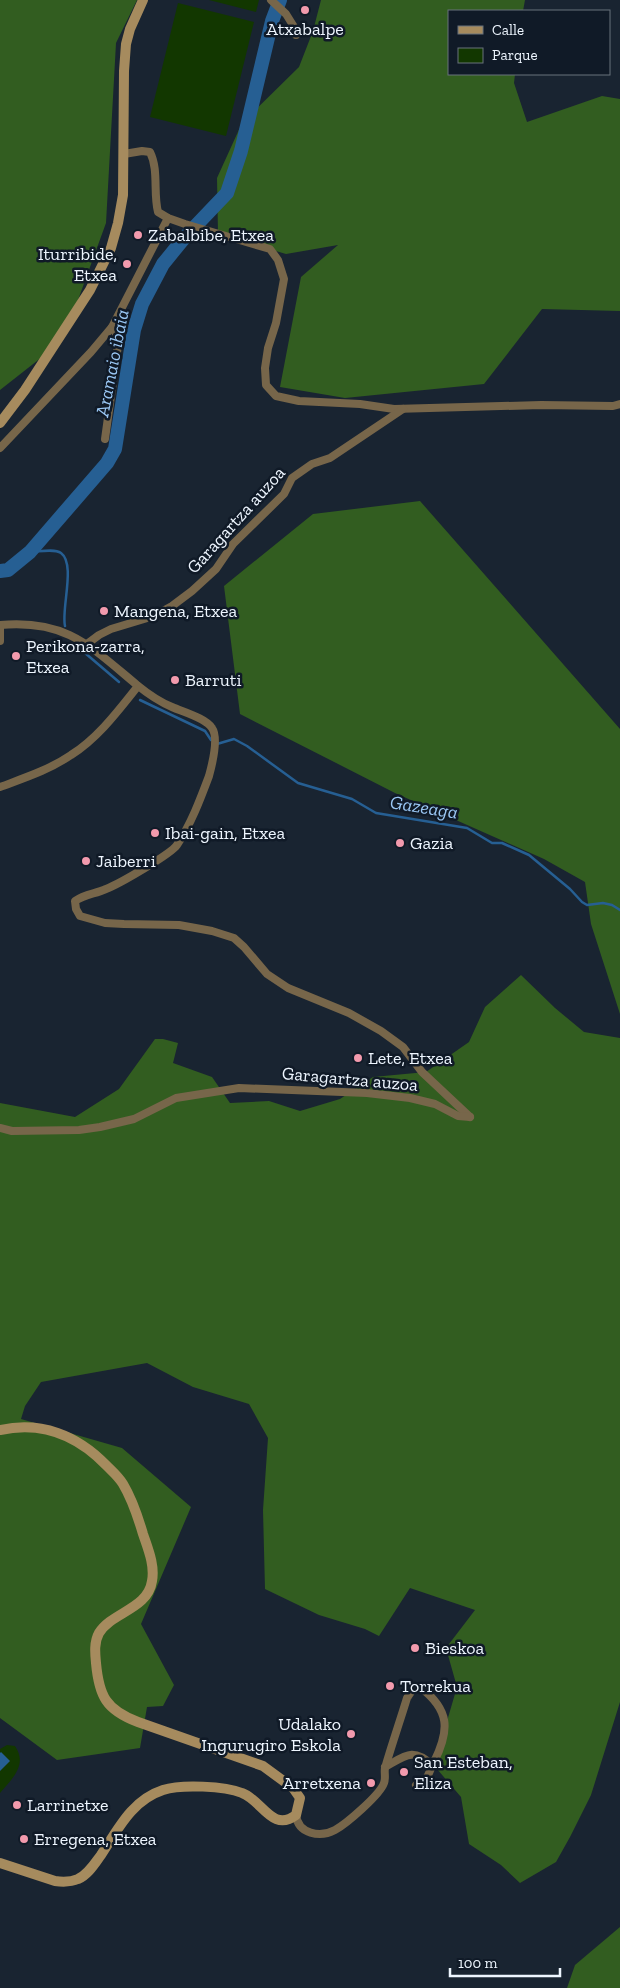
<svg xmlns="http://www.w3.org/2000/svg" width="620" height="1988" font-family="'Zilla Slab',serif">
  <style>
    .green { fill: #123700 }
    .forest { fill: #325d20 }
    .water { fill: #265f93 }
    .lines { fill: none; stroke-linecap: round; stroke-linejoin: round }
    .stream { stroke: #265f93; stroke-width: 2.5 }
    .river { stroke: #265f93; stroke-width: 14 }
    .street { stroke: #77664a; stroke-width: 8 }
    .secondary { stroke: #a68b5e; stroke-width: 10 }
    .poi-dot { fill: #f29aad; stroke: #101a27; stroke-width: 2 }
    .labels { text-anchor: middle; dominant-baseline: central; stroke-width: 5; stroke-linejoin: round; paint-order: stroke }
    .poi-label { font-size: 18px; fill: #eef6ff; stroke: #101a27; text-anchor: start }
    .street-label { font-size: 18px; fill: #eef6ff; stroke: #101a27 }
    .water-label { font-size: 19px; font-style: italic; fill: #9ac7f4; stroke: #101a27 }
  </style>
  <rect width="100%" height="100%" fill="#192431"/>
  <g class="green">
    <polygon points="209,0 259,0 256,12"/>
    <polygon points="178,3 254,22 226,136 150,117"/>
    <path d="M7,1745L15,1746C28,1765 12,1779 0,1793V1749Z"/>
  </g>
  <g class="forest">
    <polygon points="0,0 137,0 116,43 106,223 78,300 42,357 0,390"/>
    <polygon points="321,0 525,0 523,11 449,11 449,74 515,74 514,83 527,122 602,96 620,99 620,311 542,309 484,384 345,398 280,387 301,277 338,245 286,254 218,234 217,178 242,123 299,67 313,31"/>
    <polygon points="420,501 620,729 620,1014 591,924 585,882 544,859 395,793 240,714 224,586 313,514"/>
    <polygon points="521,975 555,1008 584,1032 620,1038 620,1702 591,1795 570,1837 556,1862 520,1883 501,1865 469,1844 461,1797 437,1769 445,1728 457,1687 446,1648 475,1610 410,1588 379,1636 365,1629 319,1615 265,1589 263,1510 268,1438 249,1404 193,1387 147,1363 41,1382 25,1406 21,1419 122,1448 191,1507 141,1624 174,1685 163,1706 147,1707 140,1748 57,1760 0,1718 0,1103 75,1117 119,1089 155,1039 163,1039 178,1043 173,1063 212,1077 230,1103 269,1101 300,1111 340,1099 373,1077 426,1072 469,1042 485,1007"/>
    <polygon points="620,1927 620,1988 567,1988 575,1965"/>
  </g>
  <polygon class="water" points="1,1752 10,1761 0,1771 0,1753"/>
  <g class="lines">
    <g class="stream">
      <path d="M30,552C38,552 54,548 61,553C76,564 61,609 65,626"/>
      <polyline points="78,647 119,682"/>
      <polyline points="140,700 205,731 211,740"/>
      <polyline points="217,744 234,739 247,746 298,783 352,799 376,813 467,828 492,843 502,843 529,855 570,889 582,902 587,905 603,903 612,905 620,910"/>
    </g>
    <polyline class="river" points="0,571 8,570 30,552 107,463 115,449 134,330 142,304 163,264 185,237 227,193 241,151 272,21 280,0"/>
    <g class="street">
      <polyline points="271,0 286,14 296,30 296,35"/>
      <path d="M124,154L142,151L150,152C159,170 153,193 158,212L168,218L185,224L270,249L278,260L284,279L276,323L268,348L265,368L266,385L276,396L299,401L360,404L394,409L541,405L613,406L620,404"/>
      <polyline points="105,439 119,338 112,327"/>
      <polyline points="0,448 91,352 112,327 168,218"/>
      <path d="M0,625C66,619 90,646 137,685C148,694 160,702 172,707C183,712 206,718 212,728C219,738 212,765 209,776C200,800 191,824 177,845C171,854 119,884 106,889C95,894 85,894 75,901L76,909L80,916L105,923L124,924L179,925L212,931L234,938L244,947L267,974L288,988L349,1013L381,1031L403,1047L422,1072L470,1117"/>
      <polyline points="0,641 0,625"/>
      <polyline points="87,644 99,635 111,629 154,616 172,606 192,591 216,569 233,544 284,494 292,478 312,464 330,458 403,409"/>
      <path d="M0,787C24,778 49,770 71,755C98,738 118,711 138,686"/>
      <polyline points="0,1128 12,1131 79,1130 100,1127 134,1119 176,1098 239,1088 367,1093 410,1098 435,1104 458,1116 470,1117"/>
      <path d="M385,1767C405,1756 413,1747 432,1765"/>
      <path d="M296,1815C298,1834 320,1838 335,1830C346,1824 380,1795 384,1783C386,1778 384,1772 385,1768C392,1744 400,1721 407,1698L413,1689L420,1687C450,1710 450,1730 434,1762C431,1767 429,1775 426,1779C423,1782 418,1783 416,1785"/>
    </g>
    <g class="secondary">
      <polyline points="0,423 25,390 90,290 111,248 118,223 123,195 124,71 126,44 130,29 143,0"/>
      <path d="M0,1430C41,1421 77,1435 106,1465C112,1471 119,1477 123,1484C132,1499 138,1517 143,1534C148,1549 155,1565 152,1581C148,1609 112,1612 99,1633C94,1642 95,1653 96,1663C99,1696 106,1710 138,1722L263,1766L293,1788L300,1798L296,1815C272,1833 262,1800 242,1793C225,1786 181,1784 163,1790C132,1800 118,1829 101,1855C95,1863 88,1875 78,1879C71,1882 62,1882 55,1881L0,1863"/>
    </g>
  </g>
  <g class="poi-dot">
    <circle cx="305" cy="10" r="5"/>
    <circle cx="138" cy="235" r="5"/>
    <circle cx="127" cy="264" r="5"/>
    <circle cx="104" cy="611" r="5"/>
    <circle cx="16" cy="656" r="5"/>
    <circle cx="175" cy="680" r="5"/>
    <circle cx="155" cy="833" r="5"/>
    <circle cx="400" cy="843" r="5"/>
    <circle cx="86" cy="861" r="5"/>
    <circle cx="358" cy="1058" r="5"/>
    <circle cx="415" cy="1648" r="5"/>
    <circle cx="390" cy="1686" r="5"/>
    <circle cx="351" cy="1734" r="5"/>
    <circle cx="404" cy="1772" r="5"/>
    <circle cx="371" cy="1783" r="5"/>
    <circle cx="17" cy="1805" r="5"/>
    <circle cx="24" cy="1839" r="5"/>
  </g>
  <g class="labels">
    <g class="poi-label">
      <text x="305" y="29" text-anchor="middle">Atxabalpe</text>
      <text x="148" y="235">Zabalbibe, Etxea</text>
      <text x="117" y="254" text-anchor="end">Iturribide,<tspan x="117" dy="21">Etxea</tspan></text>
      <text x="114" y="611">Mangena, Etxea</text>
      <text x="26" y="646">Perikona-zarra,<tspan x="26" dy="21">Etxea</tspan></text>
      <text x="185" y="680">Barruti</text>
      <text x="165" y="833">Ibai-gain, Etxea</text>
      <text x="410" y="843">Gazia</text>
      <text x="96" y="861">Jaiberri</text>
      <text x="368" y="1058">Lete, Etxea</text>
      <text x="425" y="1648">Bieskoa</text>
      <text x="400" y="1686">Torrekua</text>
      <text x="341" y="1724" text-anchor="end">Udalako<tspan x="341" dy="21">Ingurugiro Eskola</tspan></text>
      <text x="414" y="1762">San Esteban,<tspan x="414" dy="21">Eliza</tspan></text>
      <text x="361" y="1783" text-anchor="end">Arretxena</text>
      <text x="27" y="1805">Larrinetxe</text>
      <text x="34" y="1839">Erregena, Etxea</text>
    </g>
    <g class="street-label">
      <text transform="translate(236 520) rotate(-48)">Garagartza auzoa</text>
      <text transform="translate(350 1079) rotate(5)">Garagartza auzoa</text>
    </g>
    <g class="water-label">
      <text transform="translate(112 363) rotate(-79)">Aramaio ibaia</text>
      <text transform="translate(424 807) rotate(9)">Gazeaga</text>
    </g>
  </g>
  <rect x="448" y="10" width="162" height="65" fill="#101a27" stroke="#69727d"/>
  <rect x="458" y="26" width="25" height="8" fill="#a68b5e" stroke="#69727d"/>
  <text x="492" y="35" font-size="15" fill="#eef6ff">Calle</text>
  <rect x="458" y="48" width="25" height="15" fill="#123700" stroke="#69727d"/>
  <text x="492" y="60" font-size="15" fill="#eef6ff">Parque</text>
  <path d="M450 1968v8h110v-8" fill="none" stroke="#eef6ff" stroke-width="2.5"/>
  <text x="458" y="1968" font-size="15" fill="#eef6ff" stroke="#101a27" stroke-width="4" paint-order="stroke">100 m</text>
</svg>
